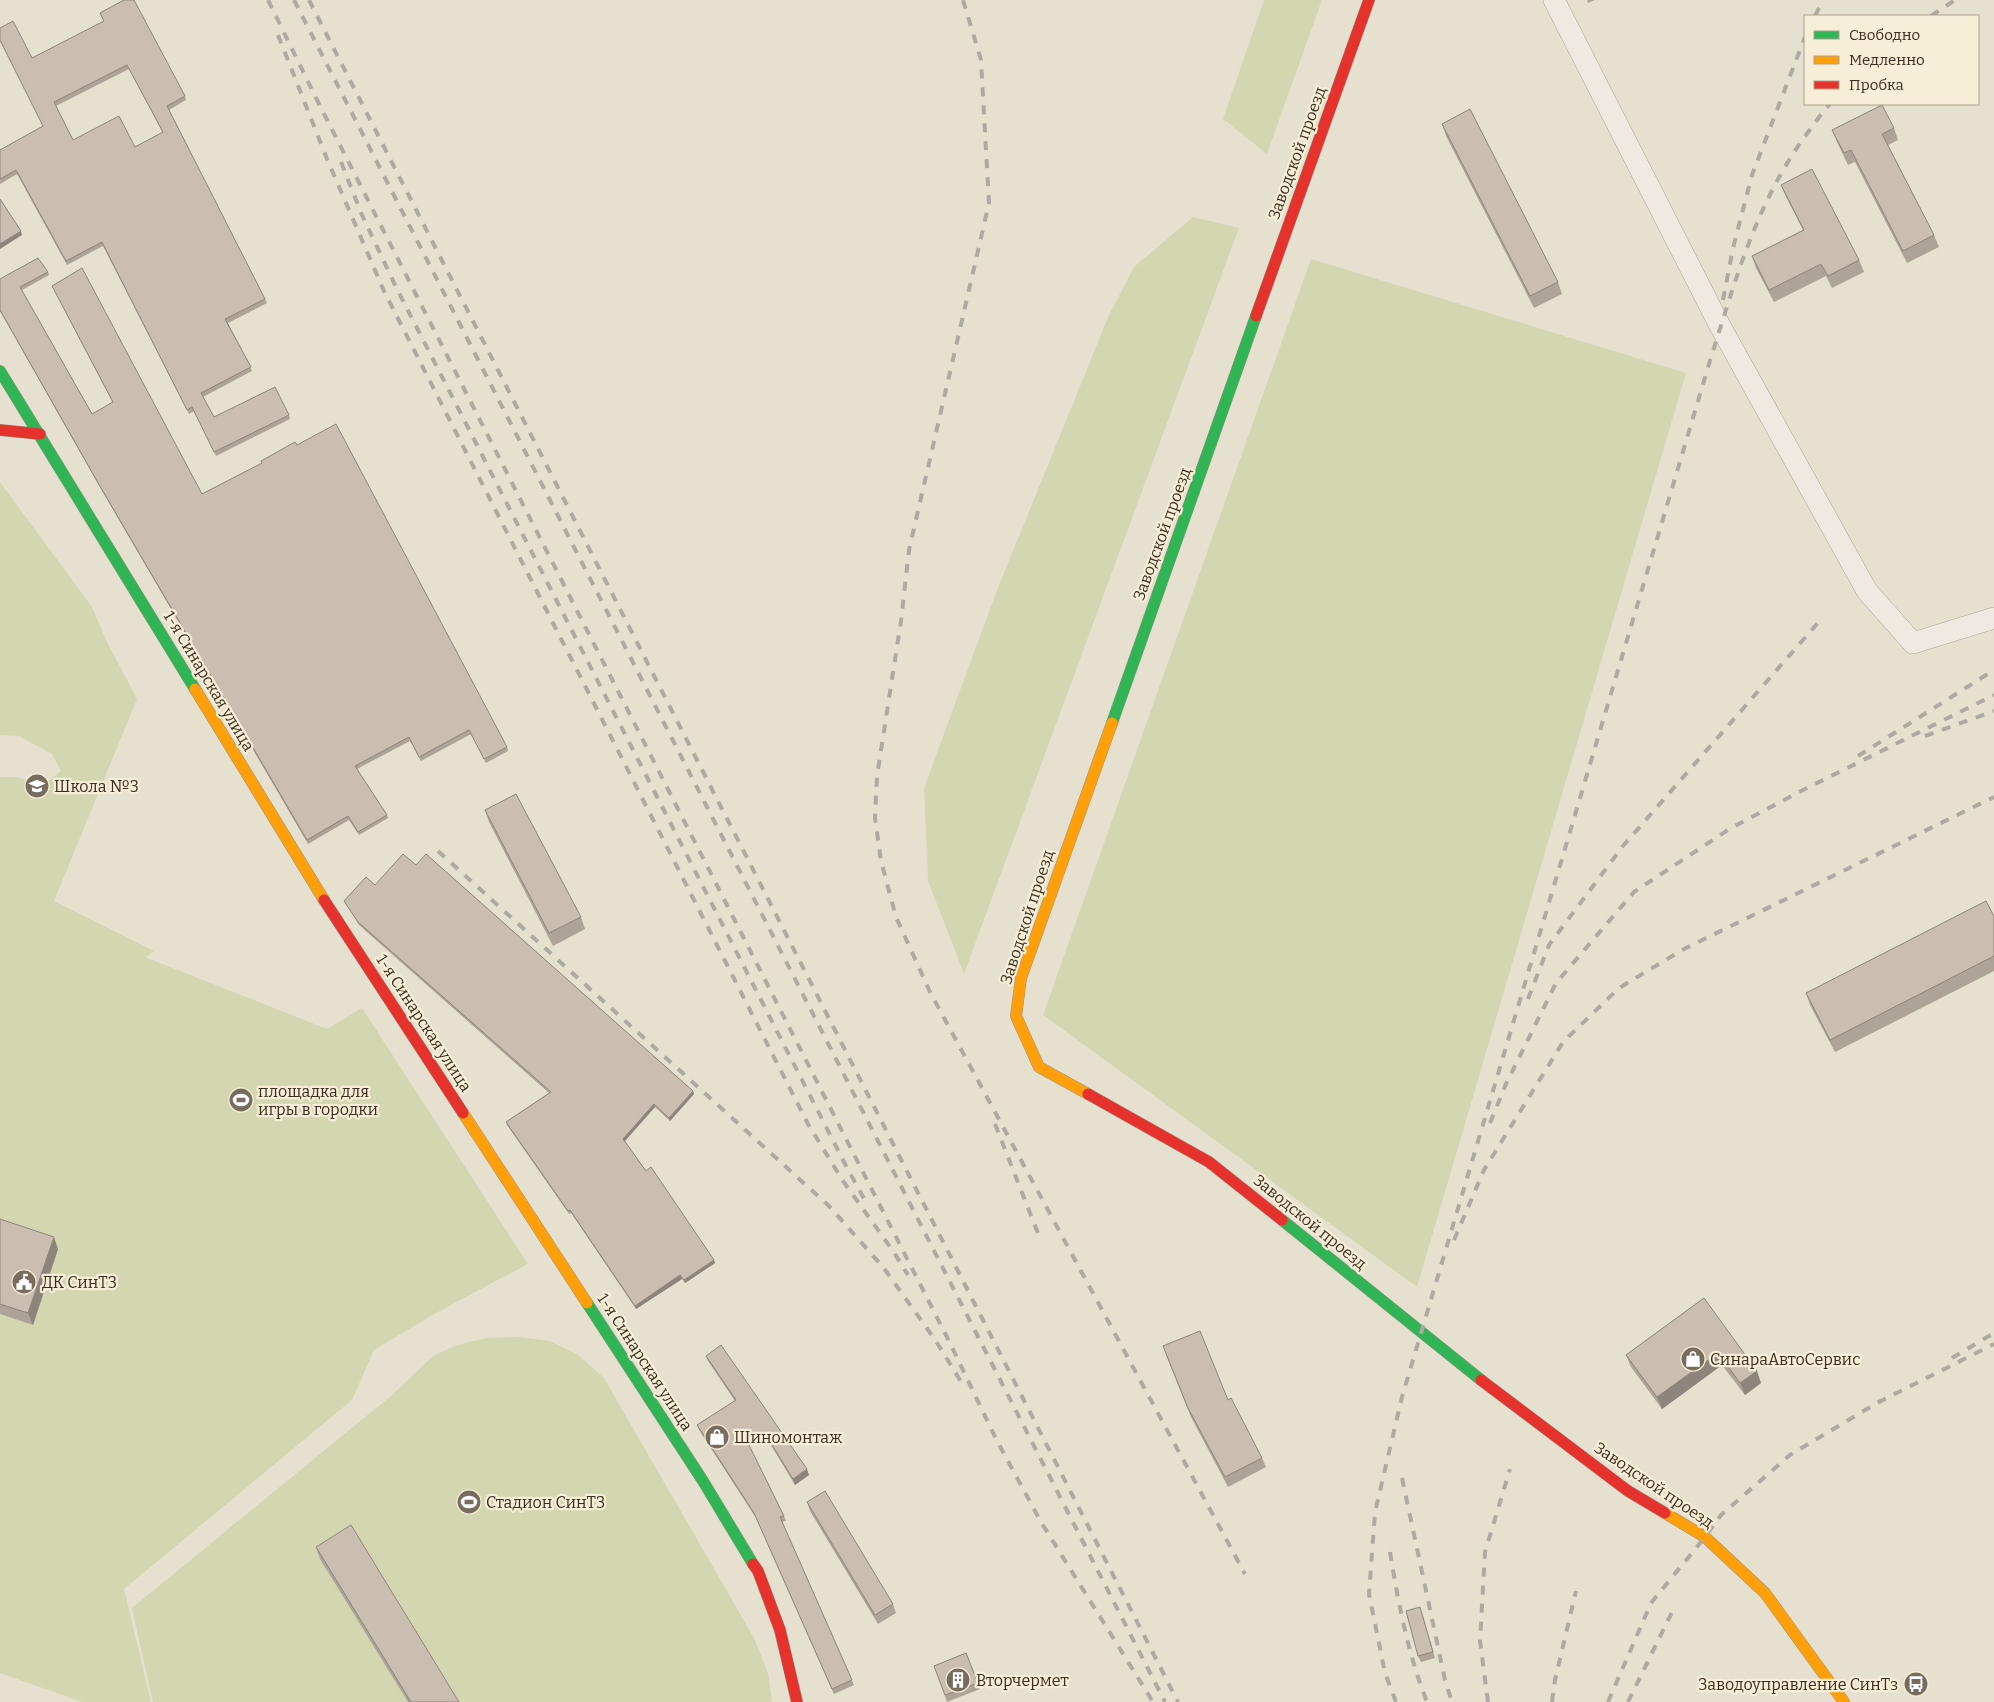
<svg xmlns="http://www.w3.org/2000/svg" width="1994" height="1702" font-family="Bitter,serif">
  <style>
    .green { fill: #d4d6b2 }
    .lines { fill: none; stroke-linecap: round; stroke-linejoin: round }
    .street-casing { stroke: #aca598; stroke-width: 22 }
    .fast-casing { stroke: #9b9488; stroke-width: 12 }
    .slow-casing { stroke: #9b9488; stroke-width: 12 }
    .jam-casing { stroke: #9b9488; stroke-width: 12 }
    .street { stroke: #eeeae1; stroke-width: 21 }
    .fast { stroke: #30b455; stroke-width: 11 }
    .slow { stroke: #ff9f0a; stroke-width: 11 }
    .jam { stroke: #e5322d; stroke-width: 11 }
    .rail { stroke: #adaaa1; stroke-width: 4; stroke-dasharray: 9 9; stroke-linecap: butt }
    .wall { fill: #aea397; fill-rule: evenodd }
    .shaded-wall { fill: #8d857b }
    .building { fill: #cabeb0; stroke: #8d857b; fill-rule: evenodd }
    .labels { text-anchor: middle; dominant-baseline: central; stroke-width: 4.5; stroke-linejoin: round; paint-order: stroke }
    .street-label { font-size: 16px; fill: #3b2e1f; stroke: #f6eed6 }
    .poi-label { font-size: 16px; fill: #3b2e1f; stroke: #f6eed6; text-anchor: start }
  </style>
  <rect width="100%" height="100%" fill="#e6e0cf"/>
  <g class="green">
    <polygon points="1264,0 1322,0 1267,154 1223,119"/>
    <polygon points="1193,217 1239,228 964,974 928,881 924,788 997,590 1109,315 1134,267"/>
    <polygon points="1311,259 1686,373 1417,1287 1043,1015"/>
    <polygon points="0,482 92,607 107,642 137,699 54,901 154,951 145,957 327,1029 362,1008 528,1264 436,1313 374,1350 352,1400 124,1589 151,1702 82,1702 0,1673 0,777 16,777 44,784 61,771 52,754 19,736 0,735"/>
    <polygon points="518,1337 550,1341 577,1354 604,1378 754,1638 768,1673 772,1702 153,1702 132,1608 392,1395 433,1356 457,1345 486,1338"/>
  </g>
  <g class="lines">
    <defs>
      <polyline id="street" points="1554,0 1719,324 1867,591 1913,643 1994,618"/>
      <g id="fast">
        <polyline points="0,371 195,689"/>
        <polyline points="1112,723 1256,316"/>
        <polyline points="1282,1220 1481,1380"/>
        <polyline points="587,1303 703,1481 753,1564"/>
      </g>
      <g id="slow">
        <polyline points="195,689 324,900"/>
        <polyline points="1088,1094 1039,1067 1016,1016 1021,978 1112,723"/>
        <polyline points="463,1113 587,1303"/>
        <polyline points="1665,1513 1705,1537 1765,1593 1844,1702"/>
      </g>
      <g id="jam">
        <polyline points="1256,316 1369,0"/>
        <polyline points="0,430 40,434"/>
        <polyline points="324,900 463,1113"/>
        <polyline points="1088,1094 1209,1162 1282,1220"/>
        <polyline points="1481,1380 1628,1491 1665,1513"/>
        <polyline points="753,1564 758,1571 780,1630 797,1702"/>
      </g>
    </defs>
    <use href="#street" class="street-casing"/>
    <use href="#fast" class="fast-casing"/>
    <use href="#slow" class="slow-casing"/>
    <use href="#jam" class="jam-casing"/>
    <use href="#street" class="street"/>
    <use href="#fast" class="fast"/>
    <use href="#slow" class="slow"/>
    <use href="#jam" class="jam"/>
    <g class="rail">
      <polyline points="268,0 319,104 950,1343 996,1439 1041,1522 1153,1702"/>
      <polyline points="294,0 1165,1702"/>
      <polyline points="309,0 1178,1702"/>
      <polyline points="963,0 981,60 989,203 909,550 901,621 877,776 875,818 881,861 896,917 930,992 1245,1574"/>
      <polyline points="1815,16 1823,0"/>
      <polyline points="1931,16 1955,0"/>
      <polyline points="278,35 327,159 384,291 808,1124 843,1181 893,1251 908,1275"/>
      <polyline points="341,162 362,215 396,287 844,1162 868,1206"/>
      <polyline points="1723,300 1733,248 1752,175 1805,37"/>
      <polyline points="1925,736 1994,711"/>
      <polyline points="1858,756 1994,670"/>
      <polyline points="438,851 829,1206 883,1267 936,1341 963,1385"/>
      <polyline points="1528,999 1549,945 1623,846 1823,617"/>
      <polyline points="1490,1123 1506,1084 1556,983 1634,892 1731,828 1803,790 1994,695"/>
      <polyline points="995,1124 1041,1241"/>
      <polyline points="1454,1240 1484,1170 1563,1042 1619,988 1684,949 1994,797"/>
      <polyline points="1952,1358 1994,1333"/>
      <polyline points="1402,1478 1445,1680 1452,1702"/>
      <path d="M1390,1552C1398,1602 1408,1654 1427,1702"/>
      <path d="M1396,1702L1385,1673L1369,1594L1375,1512L1402,1397L1709,364C1735,282 1756,201 1809,131C1816,122 1822,112 1830,104"/>
      <polyline points="1488,1702 1480,1641 1485,1552 1510,1469"/>
      <polyline points="1552,1702 1555,1680 1576,1591"/>
      <polyline points="1608,1702 1651,1603 1705,1537 1721,1515 1790,1455 1877,1403 1994,1344"/>
      <polyline points="1628,1702 1674,1608"/>
    </g>
  </g>
  <g class="wall">
    <polygon points="1587,0 1595,0 1588,3"/>
    <path d="M100,13L185,96L186,100L169,110L267,303L228,323L252,371L203,397L214,417L289,415L290,419L216,456L194,411L189,414L103,246L67,265L17,174L0,184V150L43,126L0,41V28L32,58L104,22ZM129,69L163,133L135,147L73,140L56,106Z"/>
    <polygon points="1442,124 1558,282 1562,294 1534,308 1446,136"/>
    <polygon points="1894,128 1898,140 1888,145 1934,235 1939,247 1907,263 1855,162 1848,165 1837,142 1832,130"/>
    <polygon points="1781,185 1859,260 1864,272 1832,288 1826,276 1774,302 1756,268 1752,256 1803,230 1786,197"/>
    <polygon points="48,272 49,275 22,290 92,414 113,403 52,286 202,494 507,747 508,751 486,763 471,734 421,761 410,741 357,769 387,815 388,818 359,835 349,820 308,844 98,484 0,311 0,279"/>
    <polygon points="485,810 581,917 585,929 553,946 489,822"/>
    <polygon points="416,865 693,1091 694,1094 670,1121 655,1107 625,1141 646,1171 714,1260 715,1263 685,1283 682,1279 636,1309 571,1213 569,1214 507,1125 506,1122 549,1093 359,925 346,904 344,901"/>
    <polygon points="1994,916 1994,971 1835,1052 1810,1005 1806,993"/>
    <polygon points="0,1219 58,1249 33,1325 0,1314"/>
    <polygon points="1704,1298 1761,1383 1745,1395 1722,1365 1662,1409 1631,1367 1626,1355"/>
    <polygon points="1166,1355 1228,1400 1262,1458 1266,1467 1228,1487 1191,1417"/>
    <polygon points="706,1356 809,1475 795,1485 766,1437 749,1446 784,1516 786,1521 782,1522 854,1685 834,1694 756,1518 699,1430 697,1425 735,1401 708,1361"/>
    <polygon points="807,1502 893,1604 896,1613 878,1624 810,1511"/>
    <polygon points="316,1547 459,1702 408,1702 320,1559"/>
    <polygon points="1420,1607 1435,1658 1421,1662 1418,1656"/>
    <polygon points="966,1653 980,1689 947,1702 934,1666"/>
  </g>
  <g class="shaded-wall">
    <polygon points="21,231 22,235 0,249 0,244"/>
    <polygon points="693,1091 694,1094 670,1121 669,1118"/>
    <polygon points="654,1104 655,1107 624,1142 623,1139"/>
    <polygon points="54,1237 58,1249 33,1325 28,1313"/>
    <polygon points="714,1260 715,1263 685,1283 684,1280"/>
    <polygon points="680,1275 682,1279 636,1309 635,1306"/>
    <polygon points="1718,1353 1722,1365 1662,1409 1657,1397"/>
    <polygon points="1757,1371 1761,1383 1745,1395 1740,1383"/>
    <polygon points="807,1469 809,1475 795,1485 793,1479"/>
  </g>
  <g class="building">
    <path d="M124,0H134L185,96L167,106L265,299L225,319L251,367L201,393L214,417L275,387L289,415L214,452L192,407L187,410L102,242L66,261L16,170L0,179V150L43,126L0,40V28L13,21L32,58L104,21L100,13ZM127,65L163,132L135,147L119,116L73,140L54,102Z"/>
    <polygon points="1882,105 1894,128 1882,134 1934,235 1903,251 1851,150 1844,153 1832,130"/>
    <polygon points="1470,109 1558,282 1530,296 1442,124"/>
    <polygon points="1812,169 1859,260 1828,276 1821,264 1769,290 1752,256 1804,230 1781,185"/>
    <polygon points="0,199 21,231 0,244"/>
    <polygon points="38,258 48,272 20,287 92,414 113,402 52,286 82,268 202,494 262,463 261,461 295,442 297,445 336,424 507,747 484,759 469,730 419,757 409,737 355,766 387,815 358,832 348,816 307,840 97,481 0,310 0,279"/>
    <polygon points="516,794 581,917 549,933 485,810"/>
    <polygon points="403,854 416,865 426,854 693,1091 669,1118 654,1104 623,1139 646,1171 651,1167 714,1260 684,1280 680,1275 635,1306 570,1210 568,1211 506,1122 551,1092 358,922 344,901 366,877 375,885"/>
    <polygon points="1986,901 1994,916 1994,956 1830,1040 1806,993"/>
    <polygon points="0,1219 54,1237 28,1313 0,1304"/>
    <polygon points="1704,1298 1757,1371 1740,1383 1718,1353 1657,1397 1626,1355"/>
    <polygon points="1200,1331 1228,1400 1231,1398 1262,1458 1225,1477 1188,1408 1163,1346"/>
    <polygon points="721,1345 807,1469 793,1479 764,1432 747,1441 784,1516 780,1517 852,1680 832,1689 754,1513 697,1425 736,1400 706,1356"/>
    <polygon points="825,1491 893,1604 875,1615 807,1502"/>
    <polygon points="351,1525 459,1702 411,1702 316,1547"/>
    <polygon points="1420,1607 1433,1652 1418,1656 1406,1611"/>
    <polygon points="966,1653 978,1683 945,1695 934,1666"/>
  </g>
  <defs>
    <symbol id="school-disc" viewBox="-11 -11 22 22"><circle r="9.5" fill="#776c5d" stroke="#f6eed6"/><path d="M0-5L7-2L0 1L-7-2ZM-4 1L0 2.5L4 1V4Q0 6-4 4Z" fill="#fff"/></symbol>
    <symbol id="stadium-disc" viewBox="-11 -11 22 22"><circle r="9.5" fill="#776c5d" stroke="#f6eed6"/><path d="M0-5a6.5 5 0 1 0 0 10a6.5 5 0 1 0 0-10ZM-3.5-1.8h7v3.6h-7Z" fill="#fff"/></symbol>
    <symbol id="civic-disc" viewBox="-11 -11 22 22"><circle r="9.5" fill="#776c5d" stroke="#f6eed6"/><path d="M-.6-6.5H3V-4.5H.6V-3L4-1V1h2V6H-6V1h2V-1L-.6-3ZM-1.2 2.5V6h2.4V2.5Z" fill="#fff"/></symbol>
    <symbol id="shop-disc" viewBox="-11 -11 22 22"><circle r="9.5" fill="#776c5d" stroke="#f6eed6"/><path d="M-5-2.5h2.3a2.7 3.5 0 0 1 5.4 0H5L5.5 6h-11ZM-1.5-2.5h3a1.5 2.3 0 0 0-3 0Z" fill="#fff"/></symbol>
    <symbol id="building-disc" viewBox="-11 -11 22 22"><circle r="9.5" fill="#776c5d" stroke="#f6eed6"/><path d="M-4-6H4V6H1V3H-1V6H-4ZM-2.5-4.3h1.7v1.8h-1.7ZM.8-4.3h1.7v1.8H.8ZM-2.5-1h1.7V.8h-1.7ZM.8-1h1.7V.8H.8Z" fill="#fff"/></symbol>
    <symbol id="bus-disc" viewBox="-11 -11 22 22"><circle r="9.5" fill="#776c5d" stroke="#f6eed6"/><path d="M-5-6H5V4H4V6H2V4H-2V6H-4V4H-5ZM-3.5-4V0h7V-4ZM-3.5 1.2v1.5H-2V1.2ZM2 1.2v1.5H3.5V1.2Z" fill="#fff"/></symbol>
  </defs>
  <g fill-rule="evenodd">
    <use href="#school-disc" x="23" y="772" width="28" height="28"/>
    <use href="#stadium-disc" x="227" y="1086" width="28" height="28"/>
    <use href="#civic-disc" x="10" y="1268" width="28" height="28"/>
    <use href="#shop-disc" x="1679" y="1345" width="28" height="28"/>
    <use href="#shop-disc" x="703" y="1423" width="28" height="28"/>
    <use href="#stadium-disc" x="455" y="1488" width="28" height="28"/>
    <use href="#building-disc" x="944" y="1666" width="28" height="28"/>
    <use href="#bus-disc" x="1902" y="1670" width="28" height="28"/>
  </g>
  <g class="labels">
    <g class="street-label">
      <text transform="translate(1297 153) rotate(-70)">Заводской проезд</text>
      <text transform="translate(1162 534) rotate(-70)">Заводской проезд</text>
      <text transform="translate(209 681) rotate(59)">1-я Синарская улица</text>
      <text transform="translate(1027 917) rotate(-72)">Заводской проезд</text>
      <text transform="translate(424 1023) rotate(57)">1-я Синарская улица</text>
      <text transform="translate(1310 1222) rotate(39)">Заводской проезд</text>
      <text transform="translate(645 1362) rotate(57)">1-я Синарская улица</text>
      <text transform="translate(1654 1485) rotate(34)">Заводской проезд</text>
    </g>
    <g class="poi-label">
      <text x="54" y="786">Школа №3</text>
      <text x="258" y="1091">площадка для<tspan x="258" dy="18">игры в городки</tspan></text>
      <text x="42" y="1282">ДК СинТЗ</text>
      <text x="1710" y="1359">СинараАвтоСервис</text>
      <text x="734" y="1437">Шиномонтаж</text>
      <text x="486" y="1502">Стадион СинТЗ</text>
      <text x="976" y="1680">Вторчермет</text>
      <text x="1898" y="1684" text-anchor="end">Заводоуправление СинТз</text>
    </g>
  </g>
  <rect x="1804" y="15" width="175" height="90" fill="#f6eed6" stroke="#aba18d"/>
  <rect x="1814" y="31" width="25" height="8" fill="#30b455" stroke="#aba18d"/>
  <text x="1849" y="40" font-size="15" fill="#3b2e1f">Свободно</text>
  <rect x="1814" y="56" width="25" height="8" fill="#ff9f0a" stroke="#aba18d"/>
  <text x="1849" y="65" font-size="15" fill="#3b2e1f">Медленно</text>
  <rect x="1814" y="81" width="25" height="8" fill="#e5322d" stroke="#aba18d"/>
  <text x="1849" y="90" font-size="15" fill="#3b2e1f">Пробка</text>
</svg>
